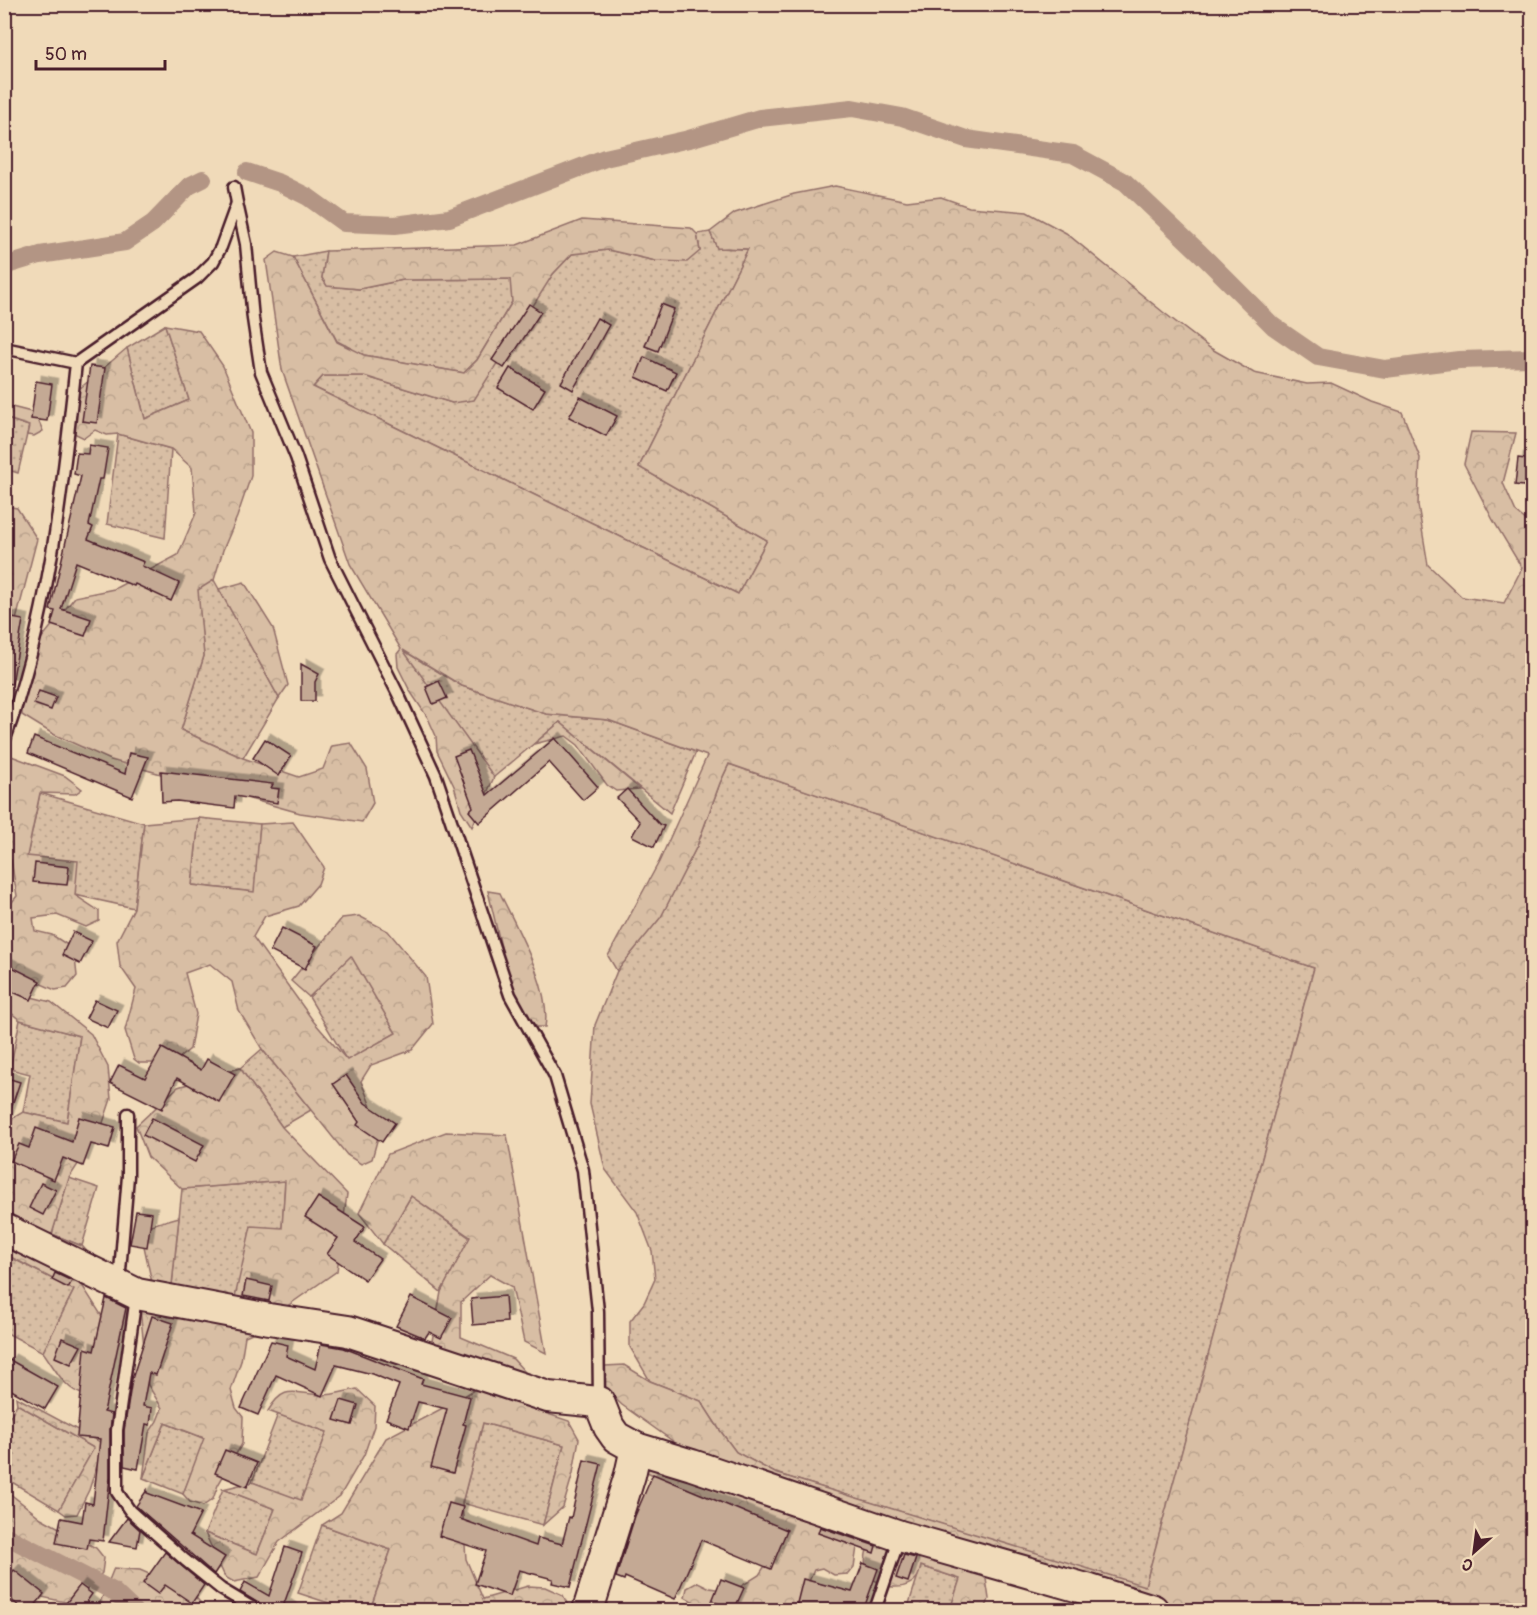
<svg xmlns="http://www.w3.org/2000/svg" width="1537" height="1615" font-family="Pangolin,sans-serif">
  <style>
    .grass { fill: url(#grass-dots); stroke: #916e68; stroke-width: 1.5 }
    .forest { fill: url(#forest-crowns); stroke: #916e68; stroke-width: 1.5 }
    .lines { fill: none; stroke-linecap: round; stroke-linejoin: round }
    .canal { stroke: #b39584; stroke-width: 18 }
    .building { fill: #c4a994; stroke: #4a1f2b; stroke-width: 1.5; filter: url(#shadow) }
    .lane-casing { stroke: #4a1f2b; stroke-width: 15 }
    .secondary-casing { stroke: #4a1f2b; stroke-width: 34 }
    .lane { stroke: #f0dab9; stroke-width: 10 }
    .secondary { stroke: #f0dab9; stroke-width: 30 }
  </style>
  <defs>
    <pattern id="grass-dots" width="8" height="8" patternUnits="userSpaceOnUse" patternTransform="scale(1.5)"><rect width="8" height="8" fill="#d8bea4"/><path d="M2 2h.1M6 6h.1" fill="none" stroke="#bba38d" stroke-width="1.8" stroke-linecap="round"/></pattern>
    <pattern id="forest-crowns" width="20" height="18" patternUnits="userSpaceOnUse" patternTransform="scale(1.5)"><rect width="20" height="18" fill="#d8bea4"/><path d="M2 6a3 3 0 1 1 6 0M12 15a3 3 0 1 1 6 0" fill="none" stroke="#bba38d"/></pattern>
    <filter id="shadow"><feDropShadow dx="5.5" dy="-5.5" stdDeviation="0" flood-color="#0004"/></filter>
  </defs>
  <rect width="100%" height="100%" fill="#f0dab9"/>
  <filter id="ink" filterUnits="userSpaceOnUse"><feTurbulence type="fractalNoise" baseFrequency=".0167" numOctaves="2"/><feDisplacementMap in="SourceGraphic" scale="12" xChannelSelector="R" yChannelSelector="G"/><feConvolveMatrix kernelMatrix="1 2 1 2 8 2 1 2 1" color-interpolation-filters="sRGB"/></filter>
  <g filter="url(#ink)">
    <g class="grass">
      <polygon points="710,232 717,248 748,249 639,467 767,540 738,594 313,387 323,376 364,376 452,403 553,274 572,254 608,250 656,261 700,251 697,234"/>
      <polygon points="326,251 322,278 328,286 359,289 403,280 511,279 512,302 477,360 464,373 364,355 337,341 293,257"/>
      <polygon points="165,325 189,400 145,419 127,348"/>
      <polygon points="4,418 29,426 18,473 5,469"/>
      <polygon points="118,434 171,449 165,538 107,524"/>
      <polygon points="214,580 279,698 243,758 181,730 204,656 197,589"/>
      <polygon points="401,649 462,686 546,714 608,720 696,752 670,813 560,722 494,777"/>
      <polygon points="729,764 1314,968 1145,1587 775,1473 736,1452 719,1429 701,1401 650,1381 630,1347 630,1321 644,1303 655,1279 652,1251 637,1212 605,1169 590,1104 595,1025 617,971 661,916 697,846 720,783"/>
      <polygon points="40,793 144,823 134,908 75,895 27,856"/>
      <polygon points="199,818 260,824 255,892 192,885"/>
      <polygon points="351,955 396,1033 347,1061 309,997"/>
      <polygon points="20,1020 80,1036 67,1122 23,1112 30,1074 10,1069"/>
      <polygon points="262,1049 311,1110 282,1127 240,1068"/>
      <polygon points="69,1178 99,1188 82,1246 52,1234"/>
      <polygon points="285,1181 282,1229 251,1227 236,1297 172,1285 182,1189"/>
      <polygon points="411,1196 470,1238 441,1292 383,1244"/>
      <polygon points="4,1254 74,1290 43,1352 5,1332"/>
      <polygon points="17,1404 94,1448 59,1510 5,1478 5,1426"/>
      <polygon points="278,1414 327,1432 301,1501 252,1482"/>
      <polygon points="165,1423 205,1439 183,1494 143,1478"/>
      <polygon points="483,1423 564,1445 543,1525 462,1503"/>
      <polygon points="223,1489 275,1509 257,1554 205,1533"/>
      <polygon points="322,1525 391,1550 370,1610 350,1610 298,1593"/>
      <polygon points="921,1566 960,1579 950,1610 907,1610"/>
    </g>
    <g class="forest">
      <polygon points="835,186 907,201 941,197 969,207 1027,212 1066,233 1163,312 1210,348 1254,373 1307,384 1331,383 1372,402 1402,412 1420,458 1418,505 1428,565 1462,597 1504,603 1522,568 1493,520 1464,464 1471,432 1516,433 1503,483 1516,512 1532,525 1532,1610 1130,1610 708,1466 622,1405 602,1386 605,1366 624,1365 650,1381 701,1401 719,1429 736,1452 775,1473 1145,1586 1314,968 729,764 720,783 697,846 661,917 617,971 608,956 659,862 707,756 608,720 546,714 462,686 403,650 494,777 472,827 461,810 454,786 437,751 436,736 428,718 410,691 398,667 397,654 401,649 350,564 282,370 266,260 277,252 293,257 337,342 364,355 464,373 477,360 512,302 510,279 403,280 359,289 327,286 322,278 326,251 517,245 582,220 691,228 697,234 700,251 687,262 656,261 608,250 572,254 553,274 474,400 452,403 364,376 323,376 313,387 738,594 767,540 639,467 748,249 717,248 710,232 735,213 794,194"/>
      <polygon points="165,325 199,331 223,366 251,433 251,476 237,517 223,550 214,580 198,590 204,656 181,730 243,758 299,777 323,769 332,746 351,743 367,769 373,803 362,822 300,813 111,760 53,734 22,715 22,704 41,639 75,597 114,589 178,555 196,513 192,468 171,449 118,434 107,435 95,430 84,438 74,433 78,390 127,348 145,419 189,400"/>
      <polygon points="4,405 35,413 43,431 34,436 27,435 29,426 5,418"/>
      <polygon points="5,506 17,508 37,539 7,655 5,656"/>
      <polygon points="244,582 273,628 288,685 279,698 219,589"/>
      <polygon points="560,722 640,789 616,791 607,785 578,745 566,736 534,744"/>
      <polygon points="6,754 65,776 82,789 75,794 40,793 27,856 78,861 75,895 99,911 99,921 86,927 57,915 33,918 35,931 52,935 74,949 77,976 67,988 55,990 5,968 4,907 7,908 17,896 11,860 5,854"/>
      <polygon points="199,818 192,885 254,892 260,824 293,822 324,867 318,884 299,906 265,916 253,937 314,1022 347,1060 396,1033 351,956 309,997 291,981 342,918 359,916 388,931 426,977 433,1024 412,1050 371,1065 361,1081 380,1130 372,1159 361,1164 347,1155 262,1049 239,1011 232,982 210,964 185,973 196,1014 190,1049 173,1063 139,1063 134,1059 125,1030 136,989 120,966 117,941 134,908 144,823"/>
      <path d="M488,891L500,893C516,927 552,989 545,1027H537L525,1015L511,990Z"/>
      <polygon points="4,990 51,1002 91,1034 108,1067 111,1099 101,1129 69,1178 52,1234 82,1246 93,1258 4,1218 5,1134 13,1118 23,1112 67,1122 80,1036 20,1020 5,1008"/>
      <polygon points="240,1068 282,1127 347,1194 337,1271 273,1316 154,1292 140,1228 179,1217 172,1285 235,1297 251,1226 282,1228 285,1181 182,1189 148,1157 136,1126 178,1087"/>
      <polygon points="446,1132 507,1135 546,1353 524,1342 512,1287 490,1275 461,1302 461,1337 513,1359 534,1382 430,1352 441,1292 470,1237 411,1196 383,1244 359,1213 388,1154"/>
      <path d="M4,1245L82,1285L114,1335L85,1395C64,1390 55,1368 43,1352L74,1290L5,1254Z"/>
      <polygon points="139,1299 271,1325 245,1336 241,1361 231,1390 236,1408 243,1417 242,1444 218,1485 213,1499 203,1506 190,1502 183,1494 204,1438 165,1423 143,1478 149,1433 157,1421 162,1408 148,1385"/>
      <polygon points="485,1383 502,1389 542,1412 569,1421 579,1439 573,1473 563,1507 543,1525 564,1445 483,1423 462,1503 466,1559 483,1599 528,1586 545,1587 563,1595 570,1610 370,1610 391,1550 322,1525 341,1513 386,1438 456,1401"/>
      <path d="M357,1389L375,1406L374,1426L364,1455L340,1496L279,1542L259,1577L234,1582L225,1577L205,1533L257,1554L275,1509L223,1489L252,1482L301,1500L327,1432L268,1411C284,1384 293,1393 320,1395C331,1396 345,1391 357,1389Z"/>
      <polygon points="16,1397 104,1444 89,1490 77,1514 66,1515 59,1510 94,1448 17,1404"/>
      <polygon points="648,1461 842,1523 858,1540 854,1567 848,1574 834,1575 822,1568 814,1570 797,1610 708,1610 685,1597 687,1588 698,1582 710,1588 732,1592 759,1575 784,1537 645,1471"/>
      <polygon points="4,1489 41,1518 96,1548 104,1558 102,1573 74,1604 5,1589"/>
      <path d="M872,1533L972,1567L986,1579L989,1599L985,1610H950L960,1579L921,1566C920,1570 919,1576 916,1579C903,1593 875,1588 867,1570C862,1559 869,1544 872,1533Z"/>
      <polygon points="114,1568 140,1570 191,1592 207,1610 97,1610"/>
    </g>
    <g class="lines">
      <g class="canal">
        <polyline points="247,172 280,183 308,197 344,223 395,225 449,218 605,158 689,139 760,118 852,108 902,117 966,139 1073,154 1125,182 1200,253 1273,326 1318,357 1385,369 1459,360 1532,358"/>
        <polyline points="4,266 40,255 125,242 153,223 189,186 203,179"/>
        <polyline points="4,1535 113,1591 133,1610"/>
      </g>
    </g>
    <g class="building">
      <polygon points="529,304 541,312 504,368 492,360"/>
      <polygon points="661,304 674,309 658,351 645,346"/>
      <polygon points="597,318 609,325 573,390 561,383"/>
      <polygon points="644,357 676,372 667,391 636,377"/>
      <polygon points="90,366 105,368 97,423 82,421"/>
      <polygon points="510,368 545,389 533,409 498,388"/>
      <polygon points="36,381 52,384 47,421 31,419"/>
      <polygon points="580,397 617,416 606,436 569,417"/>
      <polygon points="89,445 108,448 103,479 99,479 89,525 93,527 88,539 144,562 142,566 179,583 171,601 135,584 134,586 76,562 61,609 91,619 85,636 51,625 55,611 50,610 81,476 74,474 77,453 88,454"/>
      <polygon points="1518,458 1533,460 1533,487 1515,485"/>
      <polygon points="7,617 23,620 12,684 4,683 4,629"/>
      <polygon points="301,664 319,674 315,682 315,701 301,701"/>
      <polygon points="439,681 447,698 433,704 426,687"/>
      <polygon points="39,691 56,697 51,710 34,704"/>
      <polygon points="34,737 125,774 129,753 148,757 132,797 28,753"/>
      <polygon points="555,738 598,787 583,800 549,762 479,823 469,811 473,807 454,756 469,750 487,795"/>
      <polygon points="265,739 291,756 279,776 253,758"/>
      <polygon points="161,771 273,784 271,788 279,789 277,803 235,796 234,808 177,801 162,802"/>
      <polygon points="627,789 659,824 664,826 654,847 632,836 640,822 617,798"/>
      <polygon points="35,863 69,867 67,885 33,882"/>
      <polygon points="282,928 317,946 305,969 270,951"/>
      <polygon points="73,932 92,941 80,964 62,955"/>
      <polygon points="4,963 40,981 31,1000 4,988"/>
      <polygon points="95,1000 117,1010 108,1028 86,1018"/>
      <polygon points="162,1048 201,1070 207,1059 235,1074 219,1102 177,1078 162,1109 110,1083 119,1065 145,1078"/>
      <polygon points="346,1075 365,1103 395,1123 382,1142 357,1125 359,1122 333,1084"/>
      <polygon points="4,1077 20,1082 7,1120 4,1120"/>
      <polygon points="79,1117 115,1127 109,1149 91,1144 83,1166 63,1158 54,1180 11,1161 19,1144 29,1148 36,1128 72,1142"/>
      <polygon points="152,1118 204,1145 195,1162 143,1135"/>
      <polygon points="41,1183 56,1190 43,1215 29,1208"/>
      <polygon points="318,1197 365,1227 355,1242 380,1259 365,1280 327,1254 338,1238 305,1217"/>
      <polygon points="136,1211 152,1213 147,1247 130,1244"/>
      <polygon points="55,1273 72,1281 68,1288 52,1280"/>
      <polygon points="246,1280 272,1286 269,1301 243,1296"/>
      <polygon points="505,1296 507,1322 473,1325 471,1299"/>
      <polygon points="411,1297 452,1318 441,1338 429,1332 425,1338 396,1326"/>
      <polygon points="106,1298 126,1308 104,1412 112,1414 110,1430 110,1477 103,1541 89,1539 87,1549 56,1543 61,1518 82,1522 85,1502 93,1504 100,1439 77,1437 85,1348 94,1351"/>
      <polygon points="152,1316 173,1323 156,1375 149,1373 143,1406 152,1408 150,1425 146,1424 138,1469 124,1466 124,1431 132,1379"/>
      <polygon points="62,1338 81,1346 71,1364 55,1357"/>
      <polygon points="271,1341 288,1345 286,1356 315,1369 321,1344 344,1348 423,1379 421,1384 470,1397 463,1424 466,1425 453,1473 431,1467 447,1409 418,1402 409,1428 386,1419 399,1385 372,1374 336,1365 322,1396 276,1375 258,1415 241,1408"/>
      <polygon points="10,1360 58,1387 45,1409 4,1386 4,1369"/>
      <polygon points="341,1400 358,1405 352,1425 334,1420"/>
      <polygon points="225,1450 257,1463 247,1487 215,1473"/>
      <polygon points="584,1460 601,1464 570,1587 552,1583 553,1579 519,1570 510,1596 475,1584 486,1551 439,1536 449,1503 463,1507 460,1519 536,1546 538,1538 562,1544 569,1517 571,1518"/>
      <polygon points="653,1474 787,1530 771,1569 701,1540 675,1599 625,1577 624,1580 616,1577 635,1516"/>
      <polygon points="147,1490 147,1493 201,1513 190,1535 225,1557 214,1574 136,1506"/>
      <polygon points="127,1518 140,1530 137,1547 109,1542"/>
      <polygon points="820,1527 876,1546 874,1553 818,1533"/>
      <polygon points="285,1547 302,1553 284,1604 294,1611 263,1611 260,1604 240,1592 245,1582 269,1596"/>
      <polygon points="165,1552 204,1585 192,1603 165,1585 158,1594 143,1583"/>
      <polygon points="904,1555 916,1558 908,1582 896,1578"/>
      <polygon points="863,1563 878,1569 863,1611 795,1611 803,1579 852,1592"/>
      <polygon points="14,1570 44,1594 31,1611 25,1611 4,1594 4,1581"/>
      <polygon points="721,1579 744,1588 734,1610 712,1601"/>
      <polygon points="80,1585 92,1594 87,1601 100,1611 60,1611"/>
    </g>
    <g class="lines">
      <defs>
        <g id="lane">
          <polyline points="234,187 237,203"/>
          <path d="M4,348L76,363C62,493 49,619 4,742"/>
          <polyline points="76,363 197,278 213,262 221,247 237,203 246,244 253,319 261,372 296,457 330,559 400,698 436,776 510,995 555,1076 583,1170 598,1311 599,1402"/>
          <polyline points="119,1283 128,1176 128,1114"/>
          <polyline points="136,1297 117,1430 117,1492 130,1511 185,1560 221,1589 256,1610"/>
          <polyline points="875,1610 900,1537"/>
          <polyline points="1084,1610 1090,1591"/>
        </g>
        <g id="secondary">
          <polyline points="4,1229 137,1294 269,1319 348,1331 548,1397 599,1402 609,1427 616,1437 636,1448 692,1465 900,1536 1090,1590 1153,1610"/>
          <polyline points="588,1610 630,1475 636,1448"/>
        </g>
      </defs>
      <use href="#lane" class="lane-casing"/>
      <use href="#secondary" class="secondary-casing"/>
      <use href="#lane" class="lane"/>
      <use href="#secondary" class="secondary"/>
    </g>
  </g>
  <rect width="1537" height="1615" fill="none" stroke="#f0dab9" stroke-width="24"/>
  <rect x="12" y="12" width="1513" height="1591" fill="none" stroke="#4a1f2b" stroke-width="2" filter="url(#ink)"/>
  <g transform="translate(1474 1552) rotate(208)" stroke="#f0dab9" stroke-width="4.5" paint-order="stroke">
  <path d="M0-4.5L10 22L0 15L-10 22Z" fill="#4a1f2b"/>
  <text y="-9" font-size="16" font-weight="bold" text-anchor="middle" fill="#4a1f2b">С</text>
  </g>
  <path d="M36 60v9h129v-9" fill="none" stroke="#4a1f2b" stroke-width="3"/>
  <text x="45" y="60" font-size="18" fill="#4a1f2b" stroke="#f0dab9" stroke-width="4.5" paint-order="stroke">50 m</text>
</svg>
